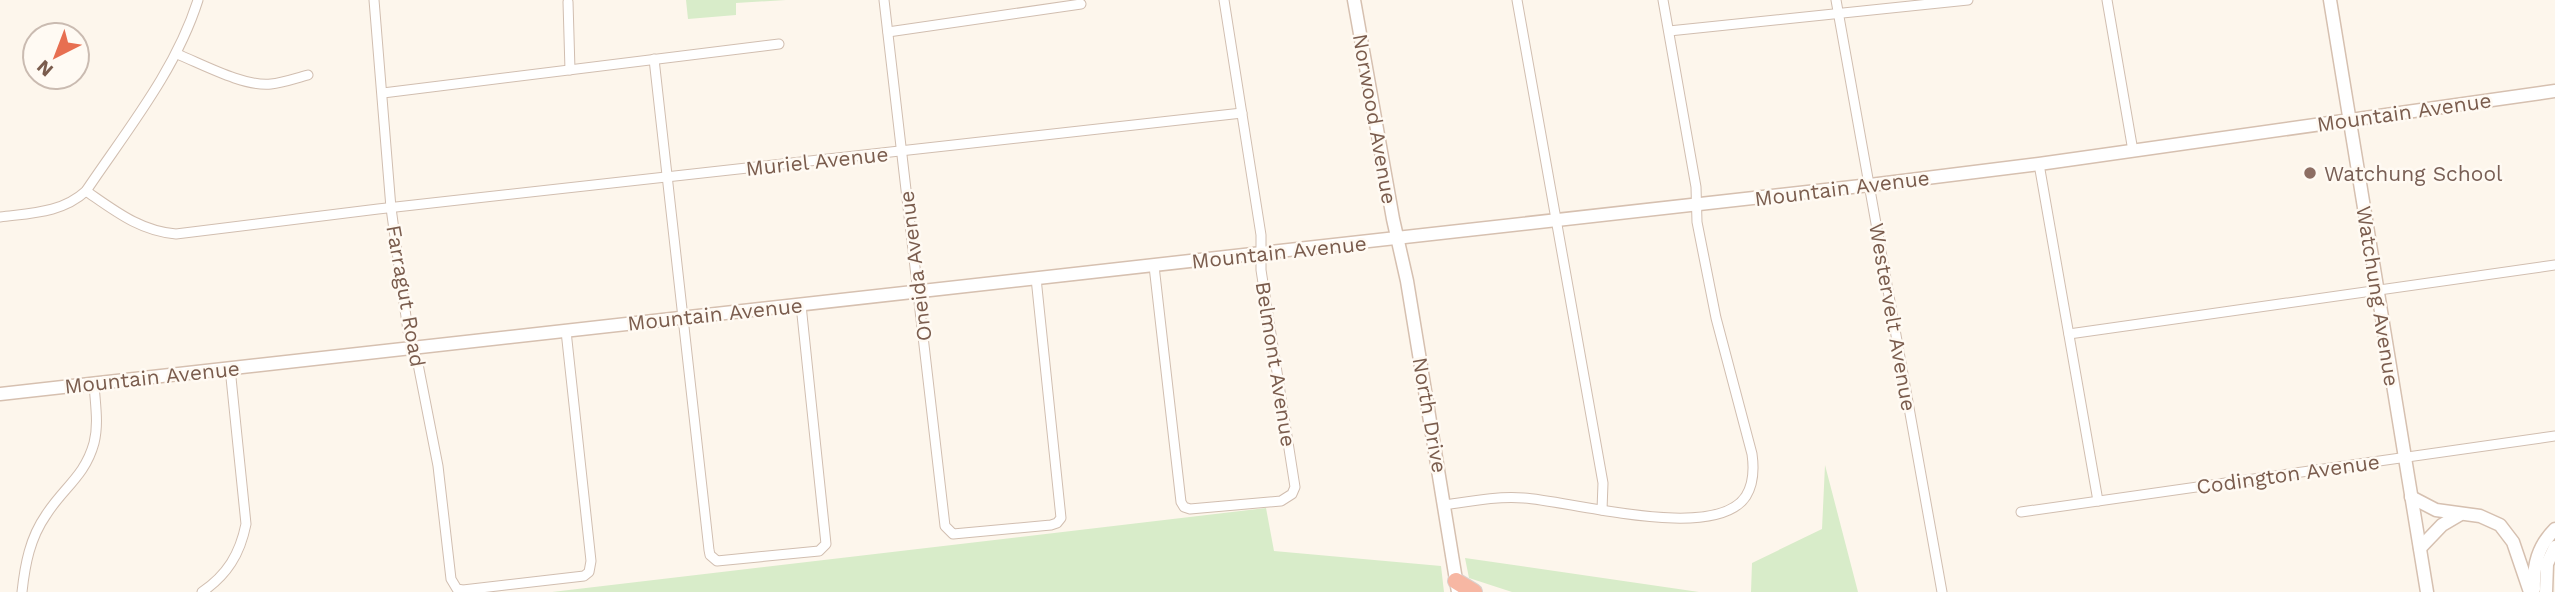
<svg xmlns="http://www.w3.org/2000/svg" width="2555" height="592" font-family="'Work Sans',sans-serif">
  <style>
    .green { fill: #d8ecc9 }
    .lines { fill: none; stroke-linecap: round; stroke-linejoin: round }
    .street-casing { stroke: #d1beb0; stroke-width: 11 }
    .secondary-casing { stroke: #d6c0b0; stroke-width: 15 }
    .highway-casing { stroke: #dad1cd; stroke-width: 18 }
    .street { stroke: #fff; stroke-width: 9 }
    .secondary { stroke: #fff; stroke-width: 12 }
    .highway { stroke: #f7b7a3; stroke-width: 16 }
    .education-dot { fill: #8d6e63; stroke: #fffaf3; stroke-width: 2.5 }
    .labels { text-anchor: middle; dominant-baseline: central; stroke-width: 5; stroke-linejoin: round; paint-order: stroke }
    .street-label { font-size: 21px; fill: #7a5c4d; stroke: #fffaf3 }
    .education-label { font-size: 21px; fill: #785e54; stroke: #fffaf3; text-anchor: start }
  </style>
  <rect width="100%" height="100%" fill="#fdf6ec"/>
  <g class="green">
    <polygon points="686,0 786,0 736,3 736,15 688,19"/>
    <polygon points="1825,465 1858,592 1751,592 1752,563 1822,529"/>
    <polygon points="1266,508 1274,551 1441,566 1444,592 552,592"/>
    <polygon points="1465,558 1699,592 1512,592 1469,578"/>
  </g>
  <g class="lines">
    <defs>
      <g id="street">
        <polyline points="374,0 391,208 408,331 418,364 438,466 451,579 457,589 463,590 584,576 589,572 591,561 566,331"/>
        <polyline points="884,0 945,526 953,534 1051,525 1057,523 1061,518 1036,278"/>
        <polyline points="1517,0 1603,483 1602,510"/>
        <polyline points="1836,0 1942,592"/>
        <polyline points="2107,0 2133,151"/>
        <polyline points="568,2 570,70"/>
        <polyline points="1669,31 1968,0"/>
        <polyline points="888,32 1081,4"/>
        <path d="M177,54C202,64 244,87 271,84C283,83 296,78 308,75"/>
        <polyline points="654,59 709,550 710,555 717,561 819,551 826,544 801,305"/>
        <polyline points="383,93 779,44"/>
        <polyline points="2039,164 2098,501"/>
        <path d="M86,191C115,211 140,231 176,234L378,209L1242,113"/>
        <path d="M0,217C31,213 62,213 86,191C127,130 176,70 198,0"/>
        <polyline points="1154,266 1181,502 1184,507 1190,509 1281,501 1292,494 1295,487 1261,270 1261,235 1224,0"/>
        <polyline points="2069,334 2555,265"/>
        <path d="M1445,505C1472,501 1497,496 1524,498C1571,501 1716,543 1746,496C1754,483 1754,468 1752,454L1716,318L1697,222L1696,187L1663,0"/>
        <polyline points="2021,512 2555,436"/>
        <path d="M22,592C25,564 30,538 46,515C63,488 85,476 94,443C99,423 95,403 94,383"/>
        <path d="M202,592C227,575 240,554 246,524L230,368"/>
      </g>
      <g id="secondary">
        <polyline points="1354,0 1393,219 1407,281 1458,592"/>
        <polyline points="2330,0 2427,592"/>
        <polyline points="0,394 1870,185 2039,164 2555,91"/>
        <polyline points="2411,497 2436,510 2480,516 2500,525 2513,542 2530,592"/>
        <polyline points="2420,548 2442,525 2459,515"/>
        <path d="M2534,589C2533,565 2538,546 2555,529"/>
        <polyline points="2546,592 2547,564 2555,547"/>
      </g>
      <polyline id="highway" points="1456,581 1474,592"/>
    </defs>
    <use href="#street" class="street-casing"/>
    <use href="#secondary" class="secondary-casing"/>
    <use href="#highway" class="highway-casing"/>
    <use href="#street" class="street"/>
    <use href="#secondary" class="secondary"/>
    <use href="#highway" class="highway"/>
  </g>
  <circle class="education-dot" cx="2310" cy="173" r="7"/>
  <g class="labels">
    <g class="street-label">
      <text transform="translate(2404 112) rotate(-8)">Mountain Avenue</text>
      <text transform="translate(1375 119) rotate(80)">Norwood Avenue</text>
      <text transform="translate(817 161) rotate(-6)">Muriel Avenue</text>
      <text transform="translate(1842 188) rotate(-7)">Mountain Avenue</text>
      <text transform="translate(1279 252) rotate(-6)">Mountain Avenue</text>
      <text transform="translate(915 266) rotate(-97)">Oneida Avenue</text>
      <text transform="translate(406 296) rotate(80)">Farragut Road</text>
      <text transform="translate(2378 296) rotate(81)">Watchung Avenue</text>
      <text transform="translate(715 314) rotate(-6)">Mountain Avenue</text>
      <text transform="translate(1893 317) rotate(80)">Westervelt Avenue</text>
      <text transform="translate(1276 364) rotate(81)">Belmont Avenue</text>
      <text transform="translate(152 377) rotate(-6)">Mountain Avenue</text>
      <text transform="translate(1430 415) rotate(80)">North Drive</text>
      <text transform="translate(2288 474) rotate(-8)">Codington Avenue</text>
    </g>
    <g class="education-label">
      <text x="2324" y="173">Watchung School</text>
    </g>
  </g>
  <g transform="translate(56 56) rotate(222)"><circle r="33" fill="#fffaf3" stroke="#cabbb1" stroke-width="2"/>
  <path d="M0-5L12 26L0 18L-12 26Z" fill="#e76f51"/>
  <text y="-10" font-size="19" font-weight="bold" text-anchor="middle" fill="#7a5c4d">N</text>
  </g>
</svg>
